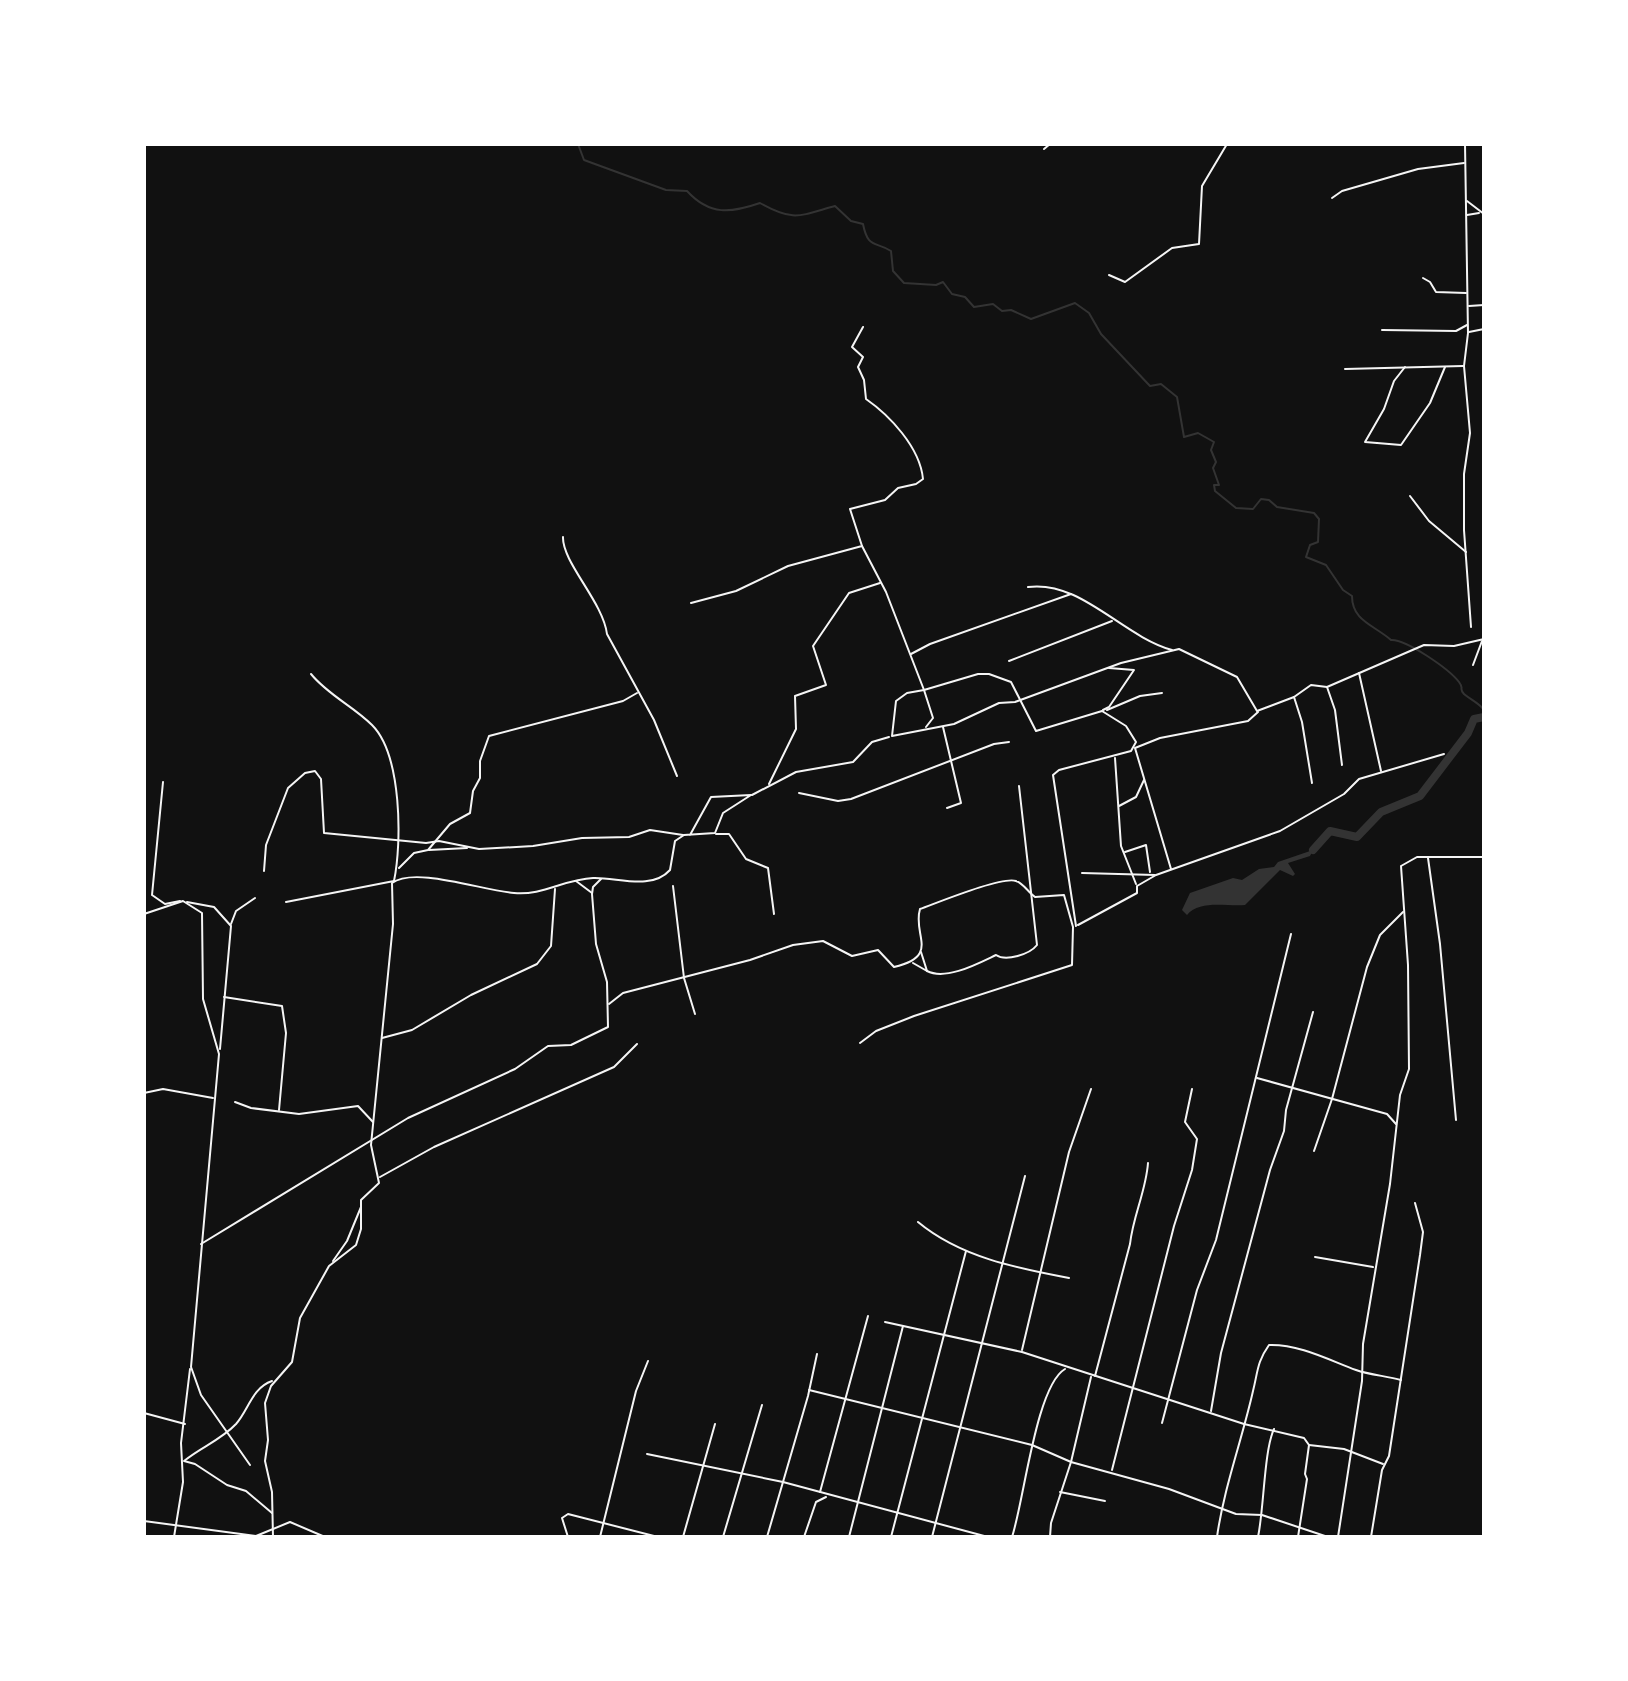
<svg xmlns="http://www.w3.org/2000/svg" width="1628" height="1681" font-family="'PT Sans Narrow',sans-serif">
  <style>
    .water { fill: #333 }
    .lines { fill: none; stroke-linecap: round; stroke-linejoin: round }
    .stream { stroke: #333; stroke-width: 2 }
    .river { stroke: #333; stroke-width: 8 }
    .minor { stroke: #f5f5f5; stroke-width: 2 }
  </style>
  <rect width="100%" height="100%" fill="#111"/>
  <path class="water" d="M1313,850L1310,856L1288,863L1295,874L1293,876L1280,870L1245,905C1228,907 1200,899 1187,915L1182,910L1190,893L1233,878L1242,880L1259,869L1274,867L1278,862Z"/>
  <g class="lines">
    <path class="stream" d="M578,144L584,160L666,190L687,191C710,216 731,213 760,203C794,222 799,216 835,206L851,221L863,224C868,249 875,241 891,251L893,271L904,283L936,285L943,282L952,294L965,297L974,307L993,304L1002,311L1011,310L1031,319L1075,303L1089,313L1101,334L1150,386L1161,384L1177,397L1184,437L1198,433L1214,442L1211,450L1216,462L1213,468L1219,485H1214L1215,491L1236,508L1253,509L1261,499L1269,500L1277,507L1314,513L1319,519L1318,542L1310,545L1306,557L1326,565L1343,590L1352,596C1352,621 1374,625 1391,640C1406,639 1449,669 1459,682C1465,690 1458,687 1464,694C1471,700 1479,703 1484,710"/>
    <polyline class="river" points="1313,850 1330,831 1357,837 1381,812 1420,796 1468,733 1474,719 1484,717"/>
    <g class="minor">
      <polyline points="1465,144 1468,333 1464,366 1470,433 1464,474 1464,530 1471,627"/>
      <polyline points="1044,149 1050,144"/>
      <polyline points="1332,198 1342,191 1418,169 1464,163"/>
      <polyline points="1467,201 1484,214"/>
      <polyline points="1467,215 1479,213"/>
      <polyline points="1109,275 1125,282 1172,248 1199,244 1202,186 1227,144"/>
      <polyline points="1423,278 1430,282 1436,292 1466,293"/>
      <polyline points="1469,306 1484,305"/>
      <polyline points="1382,330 1456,331 1467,325"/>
      <polyline points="1469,332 1484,329"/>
      <polyline points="1405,367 1394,381 1384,409 1365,442 1401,445 1430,403 1445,367"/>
      <polyline points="1345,369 1463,366"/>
      <polyline points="1410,496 1429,521 1466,552"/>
      <path d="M563,537C562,562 603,602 607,634L654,720L677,776"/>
      <polyline points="862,546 886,592 924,690 907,693 896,701 892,736 954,724 999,703 1015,702 1121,663 1179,649 1237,677 1257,711 1294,697 1302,722 1312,783"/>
      <path d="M1028,587C1081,580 1122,636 1172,650"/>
      <path d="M691,603L736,591L788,566L862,546L850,509L885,500L898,488L916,484L923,479C920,447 889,415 866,399L864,380L858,367L863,357L852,347L863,327"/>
      <polyline points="911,654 930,644 1071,594"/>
      <polyline points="1009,661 1112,621"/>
      <polyline points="1473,665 1482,641"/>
      <polyline points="1359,673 1381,771"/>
      <polyline points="1327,687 1424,645 1454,646 1484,639"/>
      <polyline points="1294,697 1311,685 1327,687 1335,710 1342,765"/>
      <polyline points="1103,710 1109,707 1134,670 1109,668"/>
      <polyline points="1107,710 1140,696 1162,693"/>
      <polyline points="926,727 933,718 924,690 978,674 989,674 1011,682 1036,731 1102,711 1126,726 1136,742 1131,751 1059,770 1053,775 1076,926"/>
      <polyline points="943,727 961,803 947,808"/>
      <polyline points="1115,758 1121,846 1136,884"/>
      <polyline points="163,782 152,895 165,904 180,901"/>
      <polyline points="769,784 796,729 795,696 826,685 813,646 849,593 880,583"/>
      <polyline points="799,793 838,801 851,799 994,744 1009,742"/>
      <polyline points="752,795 796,772 853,762 872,742 889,737"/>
      <polyline points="1119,806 1136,797 1144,780"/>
      <polyline points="716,834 729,834 746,859 768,868 774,914"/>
      <polyline points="429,850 467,848"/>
      <polyline points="1125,852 1146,845 1150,872"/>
      <polyline points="1428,858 1440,944 1456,1120"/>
      <polyline points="399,868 414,853 428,850 450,824 470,813 473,791 480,778 480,761 489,736 623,701 637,693"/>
      <polyline points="1171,869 1135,748 1160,738 1248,721 1258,712"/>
      <polyline points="264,871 266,845 288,788 305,773 315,771 321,779 324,833 426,843 439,841 479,849 533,846 582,838 629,837 650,830 683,835"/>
      <polyline points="1082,873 1155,875"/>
      <polyline points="576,881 592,893"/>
      <polyline points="673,886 684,978 695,1014"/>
      <polyline points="187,902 214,907 231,926 220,1049"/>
      <path d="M286,902L394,881C402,843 402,755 372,725C353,706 328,695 311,674"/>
      <polyline points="144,914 183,901 202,913 203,999 219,1054 191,1367 201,1395 250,1465"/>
      <polyline points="231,924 236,911 255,898"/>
      <polyline points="1078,925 1137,893 1137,886 1156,875 1280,831 1344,794 1359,779 1444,754"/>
      <polyline points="913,963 927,971 921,952"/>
      <path d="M927,971C946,981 979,963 996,955C1006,962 1030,954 1037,945L1019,786"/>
      <polyline points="224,997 282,1006 286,1033 279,1110"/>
      <path d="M609,1004L623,993L750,960L793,945L823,941L852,956L878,950L894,967C941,956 912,935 920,909C937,903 1002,876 1016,881C1023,883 1029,893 1035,897L1064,895L1073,927L1072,965L914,1016L876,1031L860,1043"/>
      <polyline points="382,1038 412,1030 471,995 537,964 551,946 555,889"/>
      <polyline points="1257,1078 1387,1114 1396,1124"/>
      <polyline points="144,1093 163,1089 213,1098"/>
      <polyline points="235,1102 251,1108 299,1114 358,1106 373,1122"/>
      <polyline points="1314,1151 1332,1099 1367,967 1380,935 1403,912"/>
      <polyline points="380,1177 434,1147 614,1067 637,1044"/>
      <path d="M918,1222C960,1257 1016,1268 1069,1278"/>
      <polyline points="201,1244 408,1118 515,1069 548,1046 571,1045 608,1027 607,982 596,944 592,894 593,887 601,879"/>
      <polyline points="1315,1257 1373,1267"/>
      <polyline points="333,1261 347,1241 361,1207"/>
      <polyline points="885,1322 1022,1352 1244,1424 1304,1438 1309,1445 1305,1474 1307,1479 1298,1537"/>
      <polyline points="1022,1350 1069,1152 1091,1089"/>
      <path d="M1095,1376L1130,1244C1133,1216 1146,1191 1148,1163"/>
      <polyline points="809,1390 1032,1445 1071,1462 1169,1489 1236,1514 1262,1515 1328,1537"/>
      <polyline points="1211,1411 1221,1353 1270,1170 1284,1131 1286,1110 1313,1012"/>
      <polyline points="144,1413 185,1424"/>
      <polyline points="1162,1423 1197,1290 1216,1240 1291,934"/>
      <polyline points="1309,1445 1344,1449 1383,1464"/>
      <polyline points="647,1454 783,1482 988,1537"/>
      <polyline points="1112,1470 1174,1226 1192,1170 1197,1139 1185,1122 1192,1089"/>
      <polyline points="820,1492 868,1316"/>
      <polyline points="1060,1492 1105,1501"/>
      <path d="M272,1513L246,1491L227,1485L195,1464L184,1461C201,1447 221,1440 236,1424C249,1409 252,1388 272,1381"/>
      <polyline points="144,1521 256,1536 290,1522 325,1537"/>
      <polyline points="174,1537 183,1482 181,1443 190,1369"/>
      <path d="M273,1537L272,1492L265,1461L268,1440L265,1403L271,1386L292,1362L300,1318L329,1266L356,1245L361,1229V1200L379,1183L371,1145L393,924L392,883C415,866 484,891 514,893C542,896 565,879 593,878C617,877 651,891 670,870L675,841L684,835L715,833L723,813L751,795L711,797L690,835"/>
      <polyline points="568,1537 562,1518 568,1514 658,1537"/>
      <polyline points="600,1537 636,1391 648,1361"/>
      <polyline points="683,1537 715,1424"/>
      <polyline points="723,1537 762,1405"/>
      <polyline points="767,1537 808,1396 817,1354"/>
      <polyline points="804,1537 816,1502 826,1497"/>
      <polyline points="849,1537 903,1326"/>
      <polyline points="891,1537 966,1251"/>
      <polyline points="932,1537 1025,1176"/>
      <path d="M1012,1537C1024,1501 1036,1386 1065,1369"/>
      <polyline points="1050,1537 1051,1523 1071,1462 1091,1377"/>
      <path d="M1217,1537C1224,1487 1242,1440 1253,1391C1258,1371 1257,1362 1269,1345C1299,1344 1329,1360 1356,1370C1370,1375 1387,1376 1401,1380"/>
      <path d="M1258,1537C1264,1509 1264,1450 1274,1429"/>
      <polyline points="1338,1537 1362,1381 1363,1344 1390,1184 1400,1095 1409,1069 1408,965 1401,866 1417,857 1484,857"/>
      <polyline points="1371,1537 1382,1470 1389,1456 1420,1255 1423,1232 1415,1203"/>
    </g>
  </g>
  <rect width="1628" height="1681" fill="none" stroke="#ffffff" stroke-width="292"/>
</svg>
